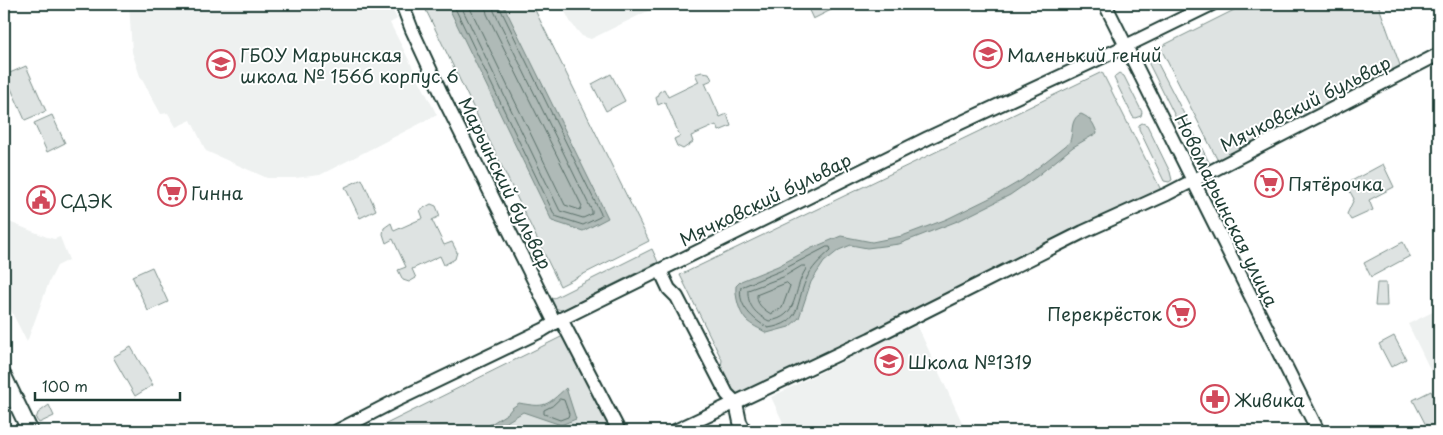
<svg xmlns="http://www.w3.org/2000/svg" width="1443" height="435" font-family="'Playpen Sans',sans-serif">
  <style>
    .built { fill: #eef1f0 }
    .green { fill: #dee3e2; stroke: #7e908b }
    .water { fill: #afbab7; stroke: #758883 }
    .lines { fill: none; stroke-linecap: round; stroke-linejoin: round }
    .shore { stroke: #596f68; stroke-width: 1 }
    .minor-casing { stroke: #1f3d34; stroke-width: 16 }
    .major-casing { stroke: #1f3d34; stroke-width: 19 }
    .minor { stroke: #fff; stroke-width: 12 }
    .major { stroke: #fff; stroke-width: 15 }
    .labels { text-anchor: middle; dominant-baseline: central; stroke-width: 4; stroke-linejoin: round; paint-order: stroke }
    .poi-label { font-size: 18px; fill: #1f3d34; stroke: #fff; text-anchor: start }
    .street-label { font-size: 18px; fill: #1f3d34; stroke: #fff }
  </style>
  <rect width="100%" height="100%" fill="#fff"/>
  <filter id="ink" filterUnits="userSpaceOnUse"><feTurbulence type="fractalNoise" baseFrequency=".02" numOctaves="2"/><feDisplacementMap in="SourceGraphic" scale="10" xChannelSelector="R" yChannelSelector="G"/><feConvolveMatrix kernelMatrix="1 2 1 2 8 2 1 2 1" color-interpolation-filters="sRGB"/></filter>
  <g filter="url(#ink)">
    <g class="built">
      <polygon points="129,4 390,4 397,19 390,23 437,115 320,175 295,178 267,178 206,151 191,120 176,127 168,113 161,114 140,76 132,52"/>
      <polygon points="561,4 662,4 591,39 582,36 571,23"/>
      <polygon points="4,220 47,237 54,239 60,237 69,260 57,266 49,282 27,342 4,297"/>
      <polygon points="1439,309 1439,388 1408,324"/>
      <polygon points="917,325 966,431 787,431 771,397"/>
    </g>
    <g class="green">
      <polygon points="423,4 532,4 649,241 560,286"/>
      <polygon points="806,4 830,4 833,9 813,19"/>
      <polygon points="1246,4 1378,4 1401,68 1218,161 1160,47"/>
      <polygon points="1153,58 1156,60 1211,166 1203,167 1198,162 1147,60"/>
      <polygon points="26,66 46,111 25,120 5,75"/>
      <polygon points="702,72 709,73 712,80 705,83 720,117 727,114 731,126 719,131 716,125 691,136 693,142 683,149 677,146 674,139 680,136 665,102 658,105 656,98 659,92 664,89 668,97 699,82 695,74"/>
      <polygon points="1102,72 1161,190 737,398 720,373 722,360 680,275"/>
      <polygon points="1119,73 1124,76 1142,112 1141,116 1135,118 1133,117 1114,78 1115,76"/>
      <polygon points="611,74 625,101 606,111 592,84"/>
      <polygon points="52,115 65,143 47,152 34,123"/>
      <polygon points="1142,123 1147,125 1170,172 1172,180 1169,182 1164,181 1139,129 1139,125"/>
      <polygon points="1383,164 1394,187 1369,200 1373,210 1351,220 1347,214 1354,199 1346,184"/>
      <polygon points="362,179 376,210 360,218 345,187"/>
      <polygon points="431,204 436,206 440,216 432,220 444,245 452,242 457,252 455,259 444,265 440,256 412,269 416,278 409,282 403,280 398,270 406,267 393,239 386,243 383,234 384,228 391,223 394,231 423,218 420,210"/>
      <polygon points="1403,242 1410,256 1371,277 1364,263"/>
      <path d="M652,249L658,262L562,310C555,309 553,306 550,300Z"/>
      <polygon points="152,267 168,302 148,311 132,276"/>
      <polygon points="1377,283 1386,283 1387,306 1375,306"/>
      <polygon points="563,336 611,431 372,431"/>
      <polygon points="1394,336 1406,359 1391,367 1379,344"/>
      <polygon points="131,347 153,385 135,396 113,357"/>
      <polygon points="1431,391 1439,407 1439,431 1429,431 1413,400"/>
      <polygon points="49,405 54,416 39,423 36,419 38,413"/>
    </g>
    <g class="water">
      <polygon points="447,4 503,4 608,218 583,231 552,221"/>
      <path d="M1081,114C1091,118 1094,124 1097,133L1073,147L1036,177L1010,195L960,220L899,244L867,248L851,245L839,250L824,262L811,282L799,318L789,327L767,333C760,329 751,325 746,320C739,312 735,296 736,286L741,281L778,266L812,248L841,236L872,242L902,236L947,219L998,194L1022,180L1069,143C1074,134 1069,119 1081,114Z"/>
      <path d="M566,388L576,419L561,425L523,412L492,431H480L508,413L512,408L519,403C546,408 546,406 566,388Z"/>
    </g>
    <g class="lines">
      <g class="shore">
        <polyline points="453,4 555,216 583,225 600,217 601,214 500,8 499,4"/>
        <polyline points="460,4 560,211 583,218 592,214 592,211 494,11 493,4"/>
        <polyline points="468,4 565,205 580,210 582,206 487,14 485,4"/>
        <path d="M827,247H830L831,250C821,259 811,268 806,280C795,305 802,323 768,328C754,320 737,306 741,287L780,271Z"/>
        <path d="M802,266H805L806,269C792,290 800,317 769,321C757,315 747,306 748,290L783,277Z"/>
        <path d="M787,283L790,286L782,308L771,314C763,309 756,304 757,295Z"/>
        <polygon points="560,399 564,400 569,414 568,417 560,420 544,414 544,410 552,406"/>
      </g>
      <defs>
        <g id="minor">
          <polyline points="402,4 412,30 443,97 555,323"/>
          <polyline points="1105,4 1318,431"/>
          <polyline points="660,270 669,289 677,297 727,394 736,403 740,422 745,431"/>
          <polyline points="561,319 619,431"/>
          <polyline points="337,431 399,399 543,330 561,319 928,138 1126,46 1212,4"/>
          <polyline points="675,431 870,339 1083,232 1167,194 1439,54"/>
        </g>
        <polyline id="major" points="4,377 30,431"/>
      </defs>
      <use href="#minor" class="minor-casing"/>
      <use href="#major" class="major-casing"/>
      <use href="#minor" class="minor"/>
      <use href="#major" class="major"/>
    </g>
  </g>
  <defs>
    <symbol id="school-ring" viewBox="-11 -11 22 22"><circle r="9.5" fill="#fff" stroke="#d1495b" stroke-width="1.5"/><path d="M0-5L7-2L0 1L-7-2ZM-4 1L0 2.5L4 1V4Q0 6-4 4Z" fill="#d1495b"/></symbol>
    <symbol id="supermarket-ring" viewBox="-11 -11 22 22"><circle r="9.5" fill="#fff" stroke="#d1495b" stroke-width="1.5"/><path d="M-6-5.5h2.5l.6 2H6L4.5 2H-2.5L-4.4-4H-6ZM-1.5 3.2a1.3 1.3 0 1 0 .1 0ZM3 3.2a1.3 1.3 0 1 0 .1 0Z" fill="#d1495b"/></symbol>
    <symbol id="civic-ring" viewBox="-11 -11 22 22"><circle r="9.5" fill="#fff" stroke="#d1495b" stroke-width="1.5"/><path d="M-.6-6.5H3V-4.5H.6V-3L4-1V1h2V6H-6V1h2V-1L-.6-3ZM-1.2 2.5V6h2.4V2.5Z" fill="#d1495b"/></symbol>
    <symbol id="pharmacy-ring" viewBox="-11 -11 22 22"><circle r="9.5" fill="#fff" stroke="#d1495b" stroke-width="1.5"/><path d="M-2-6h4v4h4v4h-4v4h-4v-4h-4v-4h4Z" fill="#d1495b"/></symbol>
  </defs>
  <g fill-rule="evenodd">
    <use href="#school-ring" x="972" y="38" width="32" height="32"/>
    <use href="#school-ring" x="205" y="48" width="32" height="32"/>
    <use href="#supermarket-ring" x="1253" y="167" width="32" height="32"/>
    <use href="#supermarket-ring" x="156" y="176" width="32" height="32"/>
    <use href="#civic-ring" x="25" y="184" width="32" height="32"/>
    <use href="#supermarket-ring" x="1165" y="297" width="32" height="32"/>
    <use href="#school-ring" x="873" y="345" width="32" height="32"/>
    <use href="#pharmacy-ring" x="1199" y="383" width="32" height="32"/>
  </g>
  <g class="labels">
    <g class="poi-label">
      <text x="240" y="54">ГБОУ Марьинская<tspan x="240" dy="21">школа № 1566 корпус 6</tspan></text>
      <text x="1007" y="54">Маленький гений</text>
      <text x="1288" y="183">Пятёрочка</text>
      <text x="191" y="192">Гинна</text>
      <text x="60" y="200">СДЭК</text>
      <text x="1162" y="313" text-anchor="end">Перекрёсток</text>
      <text x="908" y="361">Школа №1319</text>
      <text x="1234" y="399">Живика</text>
    </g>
    <g class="street-label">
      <text transform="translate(1305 103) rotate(-27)">Мячковский бульвар</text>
      <text transform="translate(506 183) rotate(64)">Марьинский бульвар</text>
      <text transform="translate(765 199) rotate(-26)">Мячковский бульвар</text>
      <text transform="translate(1227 210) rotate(64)">Новомарьинская улица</text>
    </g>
  </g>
  <rect width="1443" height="435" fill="none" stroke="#fff" stroke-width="20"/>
  <rect x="10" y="10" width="1423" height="415" fill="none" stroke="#1f3d34" stroke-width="2" filter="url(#ink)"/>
  <path d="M35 392v8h145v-8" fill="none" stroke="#1f3d34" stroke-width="2.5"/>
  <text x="42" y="392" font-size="15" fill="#1f3d34" stroke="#ffffff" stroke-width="4" paint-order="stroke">100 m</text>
</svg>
